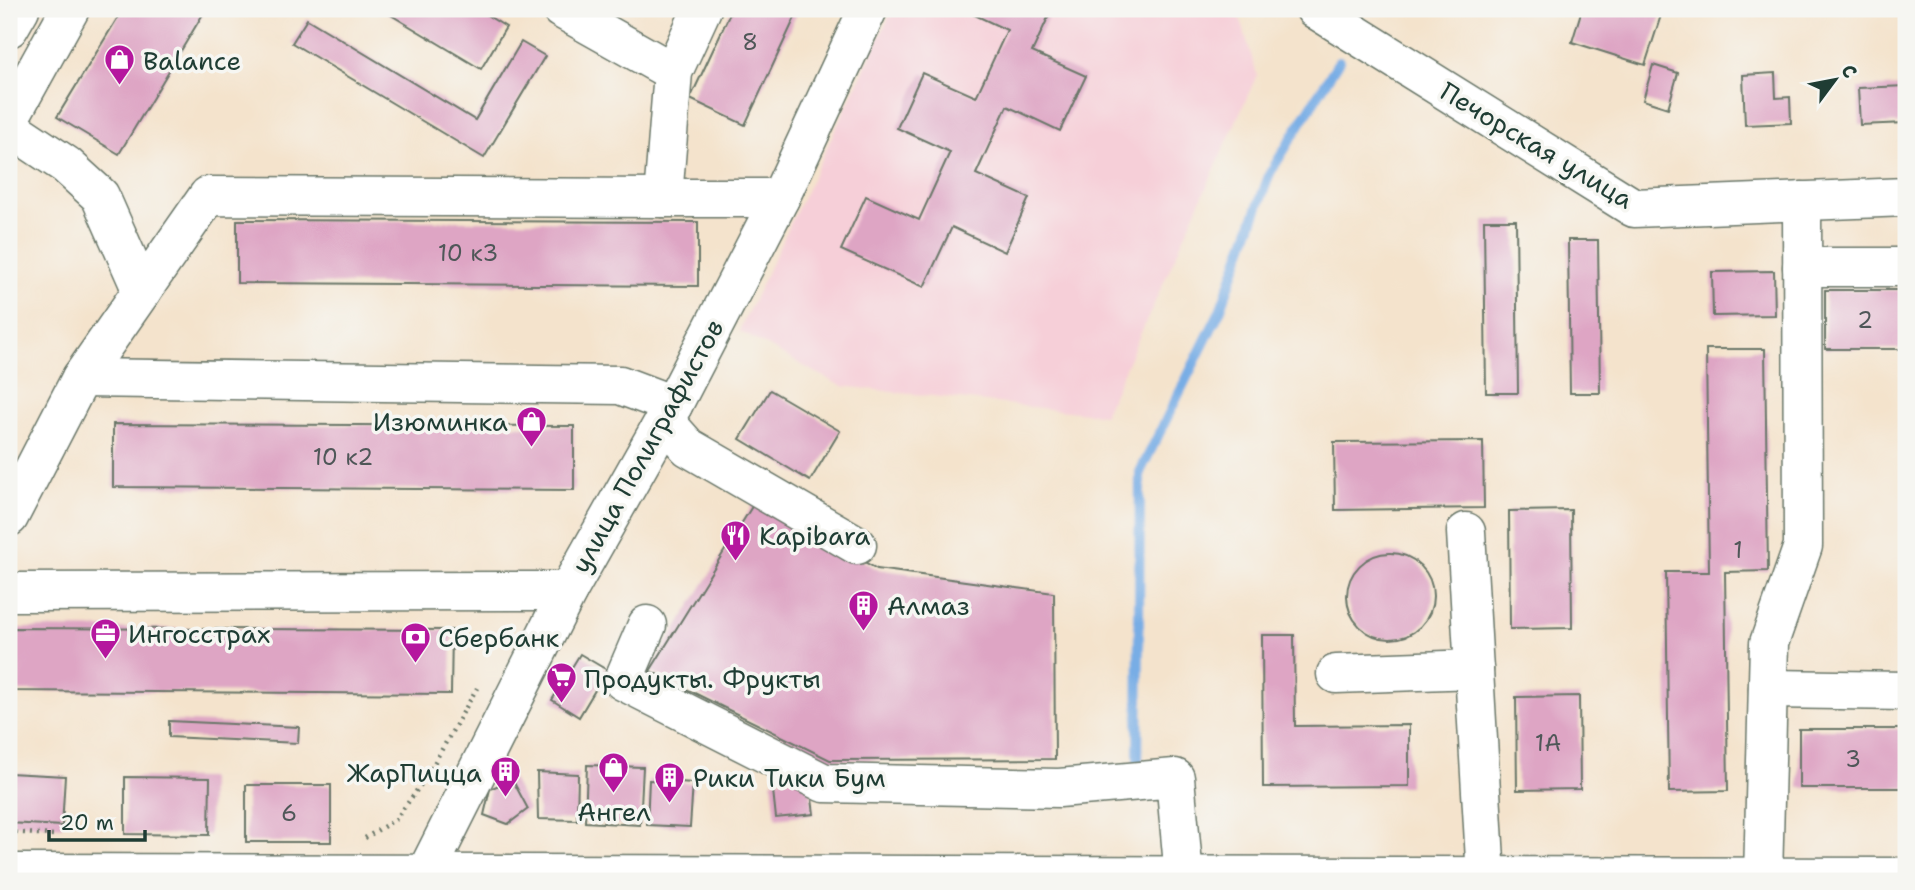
<svg xmlns="http://www.w3.org/2000/svg" width="1915" height="890" font-family="'Shantell Sans',sans-serif">
  <style>
    .built { fill: #f6cfd8 }
    .lines { fill: none; stroke-linecap: round; stroke-linejoin: round }
    .stream { stroke: #78ade5; stroke-width: 10 }
    .building { fill: #dea5c4 }
    .minor-casing { stroke: #6a7769; stroke-width: 41 }
    .path { stroke: #6a7769; stroke-width: 4.5; stroke-dasharray: 2 5; stroke-linecap: butt }
    .minor { stroke: #fff; stroke-width: 38 }
    .labels { text-anchor: middle; dominant-baseline: central; stroke-width: 7; stroke-linejoin: round; paint-order: stroke }
    .number-label { font-size: 23px; fill: #4f5758 }
    .poi-label { font-size: 26px; fill: #1f3d34; stroke: #f6f6f2; text-anchor: start }
    .street-label { font-size: 26px; fill: #1f3d34; stroke: #f6f6f2 }
  </style>
  <rect width="100%" height="100%" fill="#f6f6f2"/>
  <filter id="ink" filterUnits="userSpaceOnUse"><feTurbulence type="fractalNoise" baseFrequency=".0143" numOctaves="2"/><feDisplacementMap in="SourceGraphic" scale="14" xChannelSelector="R" yChannelSelector="G"/><feConvolveMatrix kernelMatrix="1 2 1 2 8 2 1 2 1" color-interpolation-filters="sRGB"/></filter>
  <filter id="wash" filterUnits="userSpaceOnUse"><feTurbulence type="fractalNoise" baseFrequency=".00686" numOctaves="4" result="noise"/><feDisplacementMap in="SourceGraphic" scale="28" xChannelSelector="R" yChannelSelector="G"/><feGaussianBlur stdDeviation="1.57" result="paint"/><feColorMatrix in="noise" values="0 0 0 0 0 0 0 0 0 0 0 0 0 0 0 0 0 1.4 0 .05"/><feComposite in="paint" operator="in"/></filter>
  <g filter="url(#wash)">
    <rect width="100%" height="100%" fill="#f4e3cc"/>
    <polygon class="built" points="893,9 1228,9 1241,20 1257,75 1104,415 841,386 739,331"/>
    <g class="lines">
      <polyline class="stream" points="1138,773 1140,472 1220,311 1270,173 1339,61"/>
    </g>
    <g id="blocks">
      <g class="building">
        <polygon points="123,9 206,9 119,154 57,117"/>
        <polygon points="381,9 477,9 506,27 481,69"/>
        <polygon points="732,9 799,9 745,125 690,99"/>
        <polygon points="962,9 1052,9 1032,52 1086,76 1060,131 1007,106 976,174 1029,198 1005,252 952,227 924,287 841,250 866,196 919,220 950,152 897,128 922,73 976,97 1007,30"/>
        <polygon points="1582,9 1663,9 1645,65 1572,42"/>
        <polygon points="307,19 475,120 521,42 545,56 484,158 292,43"/>
        <polygon points="1653,65 1678,73 1668,108 1643,100"/>
        <polygon points="1775,73 1776,98 1790,97 1791,123 1745,125 1743,75"/>
        <polygon points="1906,86 1906,123 1860,125 1858,88"/>
        <polygon points="237,220 698,222 698,286 237,283"/>
        <polygon points="1484,220 1516,220 1518,393 1486,393"/>
        <polygon points="1568,240 1598,240 1600,393 1570,393"/>
        <polygon points="1774,271 1775,315 1713,316 1712,272"/>
        <rect x="1825" y="290" width="81" height="59"/>
        <polygon points="1706,349 1765,349 1768,571 1725,572 1728,791 1669,792 1666,572 1709,572"/>
        <polygon points="770,390 840,431 810,481 740,439"/>
        <polygon points="113,424 574,426 574,490 113,487"/>
        <polygon points="1483,441 1484,508 1335,510 1334,442"/>
        <polygon points="756,500 877,569 1054,593 1055,759 830,760 650,671"/>
        <polygon points="1571,510 1572,628 1510,629 1509,511"/>
        <circle cx="1390" cy="596" r="43"/>
        <polygon points="9,628 452,630 451,694 9,691"/>
        <polygon points="1262,635 1294,635 1295,726 1409,725 1409,786 1263,787"/>
        <polygon points="580,654 607,670 579,717 552,700"/>
        <polygon points="1579,696 1580,789 1517,790 1516,697"/>
        <polygon points="169,721 299,727 298,743 169,737"/>
        <rect x="1799" y="729" width="107" height="59"/>
        <polygon points="587,765 643,767 640,825 585,822"/>
        <polygon points="537,772 578,774 577,820 538,819"/>
        <polygon points="9,773 65,776 62,826 9,823"/>
        <polygon points="809,776 814,814 776,818 772,781"/>
        <polygon points="125,777 210,778 209,835 125,834"/>
        <polygon points="512,779 528,809 508,824 484,815 490,789"/>
        <polygon points="649,780 693,783 690,827 647,825"/>
        <rect x="246" y="785" width="85" height="57"/>
      </g>
    </g>
  </g>
  <g filter="url(#ink)">
    <use href="#blocks" fill-opacity="0" stroke="#6a7769" stroke-width="2"/>
    <g class="lines">
      <defs>
        <g id="minor">
          <polyline points="561,9 673,72"/>
          <polyline points="702,9 673,72 663,198 780,198"/>
          <polyline points="1315,9 1634,208 1906,197"/>
          <polyline points="9,28 20,9"/>
          <polyline points="9,119 70,9"/>
          <polyline points="9,127 66,165 100,196 142,291"/>
          <polyline points="1802,267 1906,267"/>
          <polyline points="81,378 620,385 673,405"/>
          <polyline points="664,420 688,447 857,545"/>
          <polyline points="9,517 81,378 208,196 663,198"/>
          <polyline points="1466,532 1486,878"/>
          <polyline points="9,592 568,591"/>
          <polyline points="647,625 623,681 824,783 1059,788 1175,778 1184,877"/>
          <polyline points="1336,674 1474,669"/>
          <polyline points="1768,689 1906,691"/>
          <polyline points="9,873 1906,877"/>
          <polyline points="1763,878 1769,643 1803,546 1802,201"/>
          <polyline points="422,881 568,591 673,405 780,198 868,9"/>
        </g>
      </defs>
      <use href="#minor" class="minor-casing"/>
      <g class="path">
        <polyline points="9,832 53,835"/>
        <polyline points="365,838 396,819 425,779 477,688"/>
      </g>
      <use href="#minor" class="minor"/>
    </g>
  </g>
  <defs>
    <symbol id="shop-pin" viewBox="-11 -11 22 30"><path d="M0 17L-7.5 6A9.5 9.5 0 1 1 7.5 6Z" fill="#b5179e" stroke="#f6f6f2"/><path d="M-5-2.5h2.3a2.7 3.5 0 0 1 5.4 0H5L5.5 6h-11ZM-1.5-2.5h3a1.5 2.3 0 0 0-3 0Z" fill="#fff"/></symbol>
    <symbol id="restaurant-pin" viewBox="-11 -11 22 30"><path d="M0 17L-7.5 6A9.5 9.5 0 1 1 7.5 6Z" fill="#b5179e" stroke="#f6f6f2"/><path d="M-5-6h1v4h1v-4h1v4h1v-4h1v5L-1.5 .5V6h-2V.5L-5-1ZM5-6V6H3V1.5H1.5Q1.5-4 5-6Z" fill="#fff"/></symbol>
    <symbol id="building-pin" viewBox="-11 -11 22 30"><path d="M0 17L-7.5 6A9.5 9.5 0 1 1 7.5 6Z" fill="#b5179e" stroke="#f6f6f2"/><path d="M-4-6H4V6H1V3H-1V6H-4ZM-2.5-4.3h1.7v1.8h-1.7ZM.8-4.3h1.7v1.8H.8ZM-2.5-1h1.7V.8h-1.7ZM.8-1h1.7V.8H.8Z" fill="#fff"/></symbol>
    <symbol id="office-pin" viewBox="-11 -11 22 30"><path d="M0 17L-7.5 6A9.5 9.5 0 1 1 7.5 6Z" fill="#b5179e" stroke="#f6f6f2"/><path d="M-6-3h4V-5.5h4V-3h4V5H-6ZM-1-4.5V-3h2v-1.5ZM-6 0V1H6V0Z" fill="#fff"/></symbol>
    <symbol id="bank-pin" viewBox="-11 -11 22 30"><path d="M0 17L-7.5 6A9.5 9.5 0 1 1 7.5 6Z" fill="#b5179e" stroke="#f6f6f2"/><path d="M-6-4H6V4H-6ZM0-2.3a2.3 2.3 0 1 0 0 4.6a2.3 2.3 0 1 0 0-4.6Z" fill="#fff"/></symbol>
    <symbol id="supermarket-pin" viewBox="-11 -11 22 30"><path d="M0 17L-7.5 6A9.5 9.5 0 1 1 7.5 6Z" fill="#b5179e" stroke="#f6f6f2"/><path d="M-6-5.5h2.5l.6 2H6L4.5 2H-2.5L-4.4-4H-6ZM-1.5 3.2a1.3 1.3 0 1 0 .1 0ZM3 3.2a1.3 1.3 0 1 0 .1 0Z" fill="#fff"/></symbol>
  </defs>
  <g fill-rule="evenodd">
    <use href="#shop-pin" x="102" y="42" width="35" height="47"/>
    <use href="#shop-pin" x="514" y="404" width="35" height="47"/>
    <use href="#restaurant-pin" x="718" y="518" width="35" height="47"/>
    <use href="#building-pin" x="846" y="588" width="35" height="47"/>
    <use href="#office-pin" x="88" y="616" width="35" height="47"/>
    <use href="#bank-pin" x="398" y="620" width="35" height="47"/>
    <use href="#supermarket-pin" x="544" y="660" width="35" height="47"/>
    <use href="#shop-pin" x="596" y="750" width="35" height="47"/>
    <use href="#building-pin" x="488" y="754" width="35" height="47"/>
    <use href="#building-pin" x="652" y="760" width="35" height="47"/>
  </g>
  <g class="labels">
    <g class="number-label">
      <text x="750" y="42">8</text>
      <text x="468" y="253">10 к3</text>
      <text x="1865" y="320">2</text>
      <text x="343" y="457">10 к2</text>
      <text x="1738" y="550">1</text>
      <text x="1548" y="743">1А</text>
      <text x="1853" y="759">3</text>
      <text x="289" y="813">6</text>
    </g>
    <g class="poi-label">
      <text x="143" y="60">Balance</text>
      <text x="508" y="421" text-anchor="end">Изюминка</text>
      <text x="759" y="535">Kapibara</text>
      <text x="887" y="605">Алмаз</text>
      <text x="128" y="633">Ингосстрах</text>
      <text x="438" y="637">Сбербанк</text>
      <text x="584" y="678">Продукты. Фрукты</text>
      <text x="482" y="772" text-anchor="end">ЖарПицца</text>
      <text x="693" y="777">Рики Тики Бум</text>
      <text x="614" y="811" text-anchor="middle">Ангел</text>
    </g>
    <g class="street-label">
      <text transform="translate(1537 145) rotate(31)">Печорская улица</text>
      <text transform="translate(647 446) rotate(-61)">улица Полиграфистов</text>
    </g>
  </g>
  <rect width="1915" height="890" fill="none" stroke="#f6f6f2" stroke-width="35"/>
  <g transform="translate(1835 80) rotate(58)" stroke="#f6f6f2" stroke-width="5" paint-order="stroke">
  <path d="M0-5L12 26L0 18L-12 26Z" fill="#1f3d34"/>
  <text y="-10" font-size="19" font-weight="bold" text-anchor="middle" fill="#1f3d34">С</text>
  </g>
  <path d="M49 830v10h96v-10" fill="none" stroke="#1f3d34" stroke-width="3.5"/>
  <text x="60" y="830" font-size="21" fill="#1f3d34" stroke="#f6f6f2" stroke-width="5" paint-order="stroke">20 m</text>
</svg>
